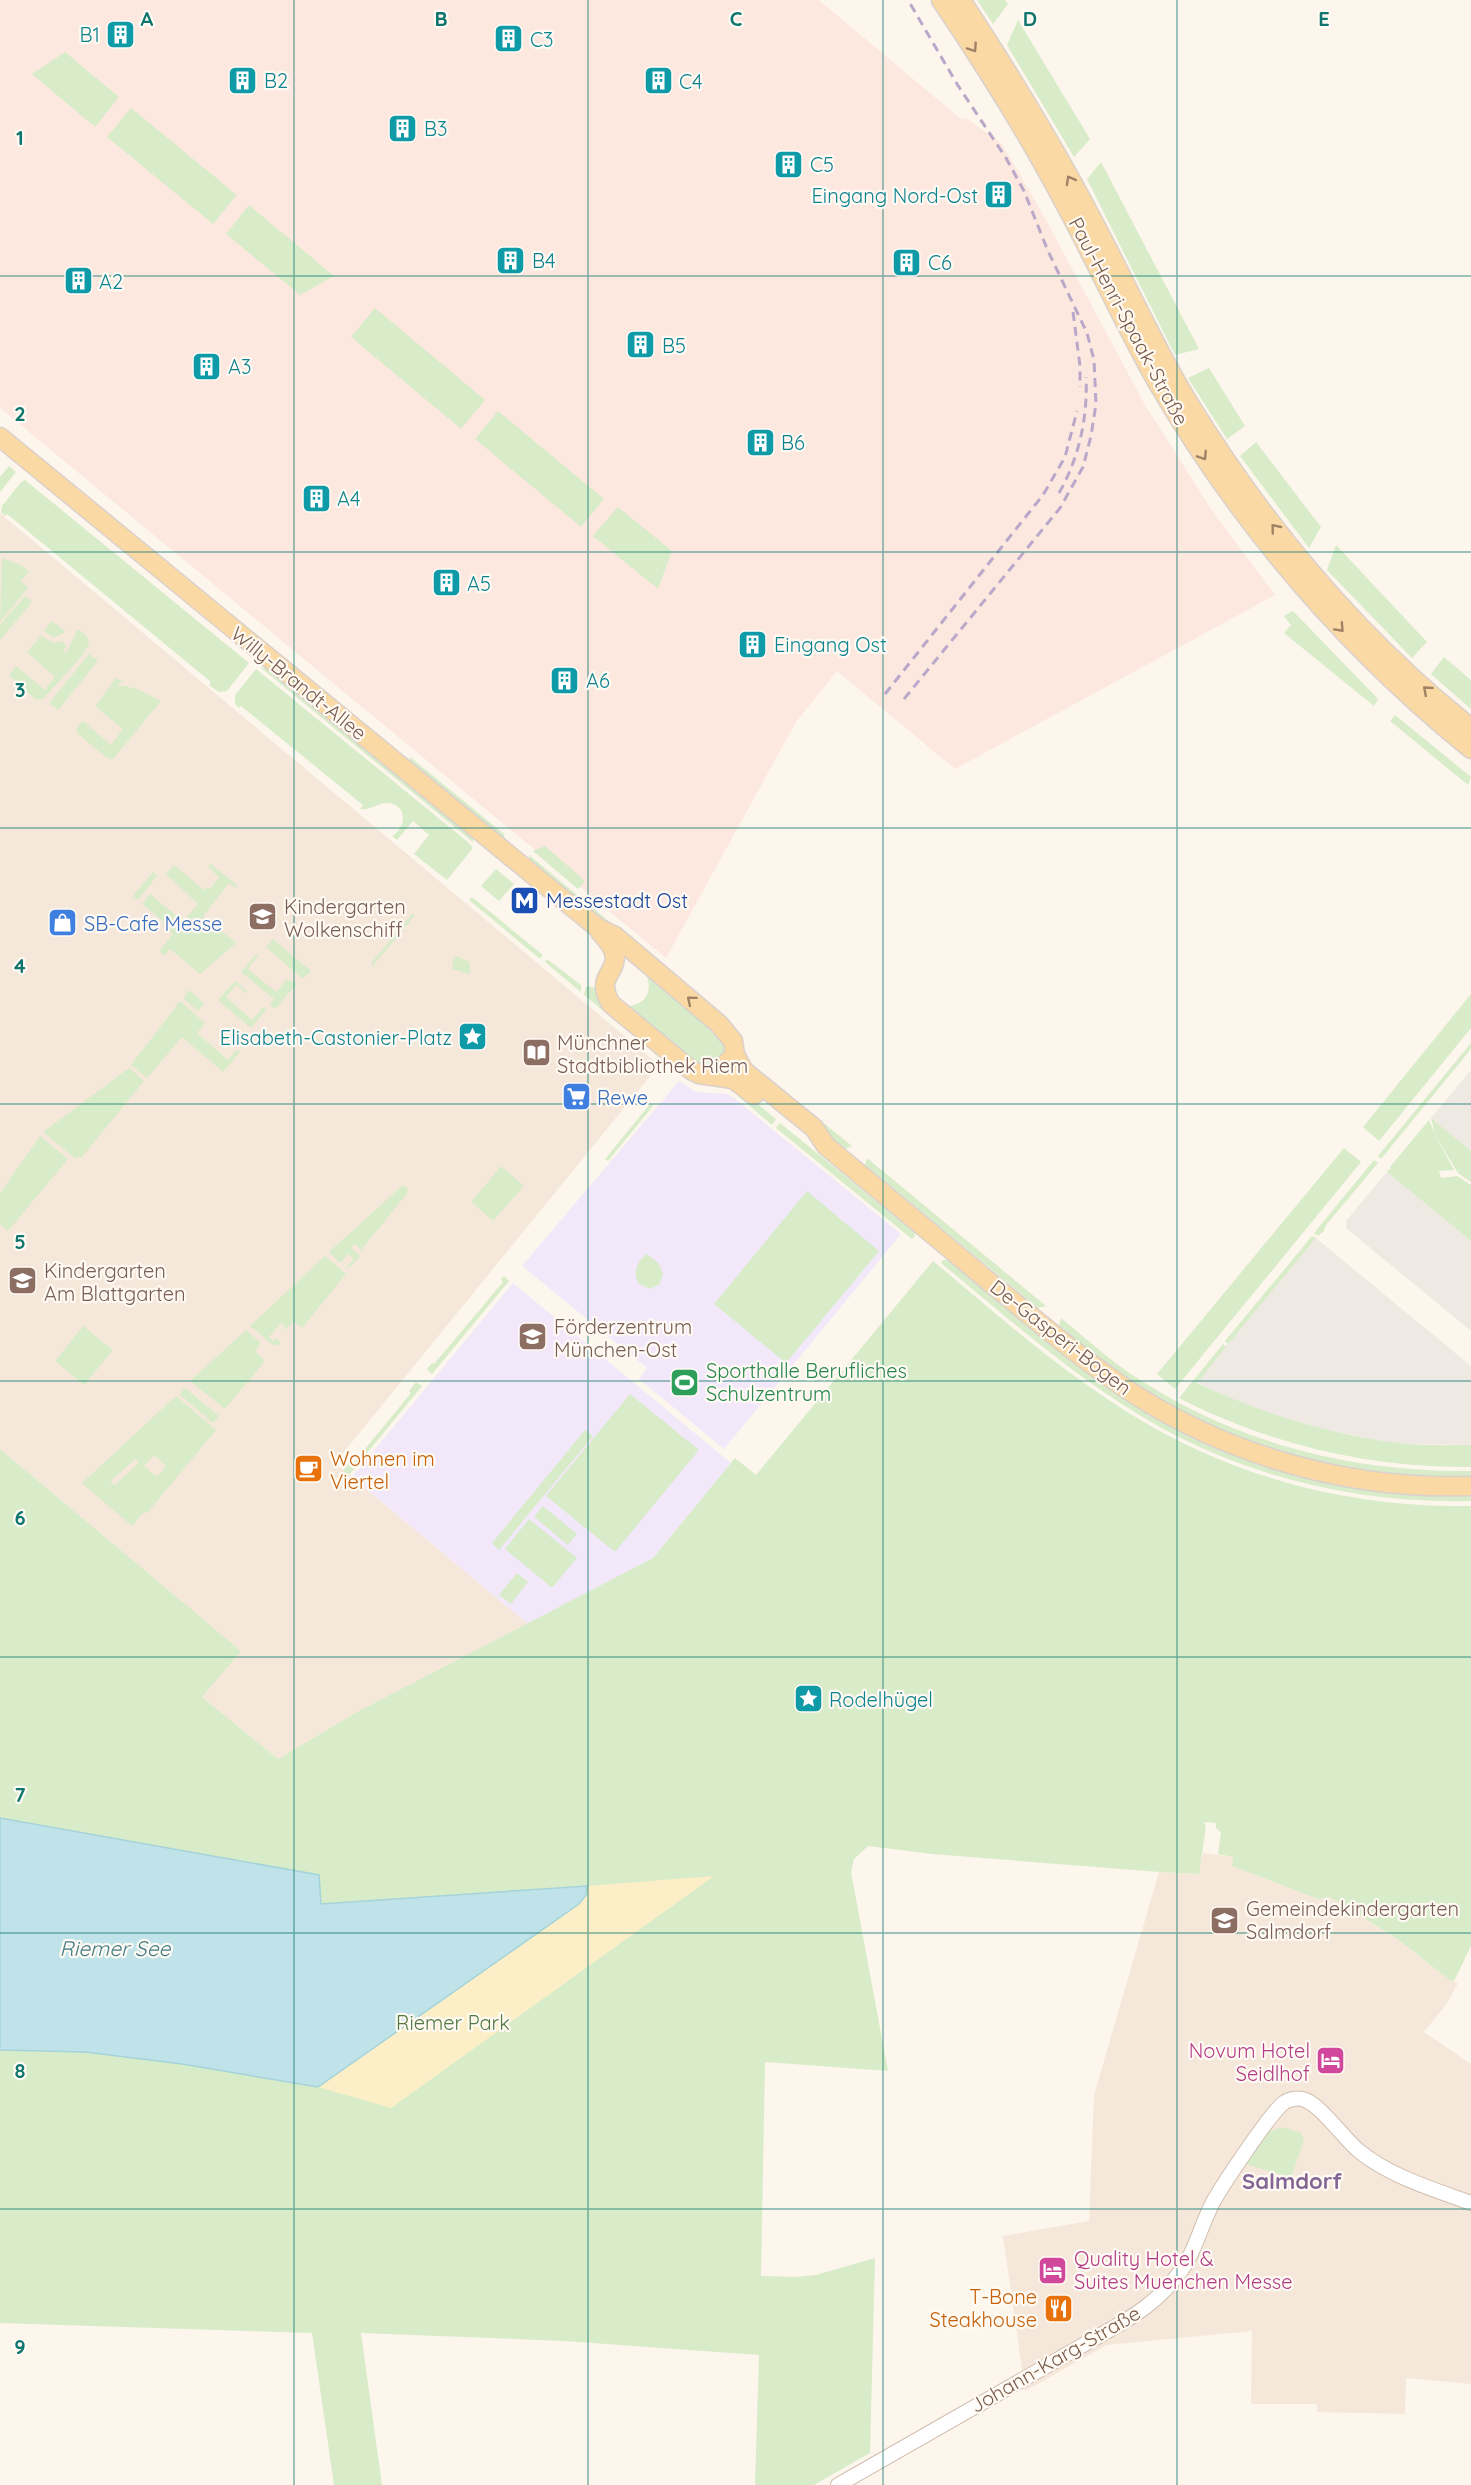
<svg xmlns="http://www.w3.org/2000/svg" width="1471" height="2485" font-family="Quicksand,sans-serif">
  <style>
    .residential { fill: #f5e8da }
    .commercial { fill: #fde8e0 }
    .industrial { fill: #efe9e4 }
    .education { fill: #f3e8fa }
    .green { fill: #d8ecc9; fill-rule: evenodd }
    .sand { fill: #fcefc7 }
    .water { fill: #bfe3e8; stroke: #a5d3da; stroke-width: 1.5 }
    .lines { fill: none; stroke-linecap: round; stroke-linejoin: round }
    .minor-casing { stroke: #d1beb0; stroke-width: 16 }
    .major-casing { stroke: #dad1cd; stroke-width: 21 }
    .minor { stroke: #fff; stroke-width: 14 }
    .major { stroke: #fbd9a5; stroke-width: 18 }
    .rail { stroke: #b9a8c9; stroke-width: 3; stroke-dasharray: 9 6; stroke-linecap: butt }
    .oneway { stroke: #a18267 }
    .grid { fill: none; stroke: #0f766e; stroke-width: 1.5; stroke-opacity: 0.55 }
    .labels { text-anchor: middle; dominant-baseline: central; stroke-width: 4.5; stroke-linejoin: round; paint-order: stroke }
    .culture-label { font-size: 20px; fill: #0d838f; stroke: #fffaf3; text-anchor: start }
    .street-label { font-size: 20px; fill: #7a5c4d; stroke: #fffaf3 }
    .transit-label { font-size: 20px; fill: #164399; stroke: #fffaf3; text-anchor: start }
    .education-label { font-size: 20px; fill: #785e54; stroke: #fffaf3; text-anchor: start }
    .shop-label { font-size: 20px; fill: #366cbe; stroke: #fffaf3; text-anchor: start }
    .leisure-label { font-size: 20px; fill: #27864d; stroke: #fffaf3; text-anchor: start }
    .food-label { font-size: 20px; fill: #c56008; stroke: #fffaf3; text-anchor: start }
    .park-label { font-size: 20px; fill: #537a41; stroke: #fffaf3 }
    .hotel-label { font-size: 20px; fill: #b23c85; stroke: #fffaf3; text-anchor: end }
    .water-label { font-size: 21px; font-style: italic; fill: #437c86; stroke: #fffaf3 }
    .quarter-label { font-size: 22px; font-weight: bold; fill: #846695; stroke: #fffaf3 }
    .grid-label { font-size: 20px; text-anchor: middle; font-weight: bold; fill: #0f766e; stroke: #fffaf3; stroke-width: 4.5; stroke-linejoin: round; paint-order: stroke }
  </style>
  <rect width="100%" height="100%" fill="#fdf6ec"/>
  <g class="residential">
    <polygon points="0,513 659,1065 335,1463 528,1624 357,1712 278,1759 143,1649 181,1601 0,1449"/>
    <polygon points="1203,1853 1233,1857 1232,1866 1318,1899 1330,1897 1396,1938 1451,1981 1458,1983 1448,2002 1424,2032 1471,2064 1471,2384 1406,2378 1405,2414 1317,2412 1317,2404 1251,2404 1252,2331 1107,2345 1025,2391 1003,2236 1089,2221 1094,2095 1159,1872 1198,1874"/>
  </g>
  <polygon class="commercial" points="0,0 819,0 962,120 966,118 1002,144 1040,209 1145,405 1213,512 1275,595 955,769 837,671 796,722 666,958 0,408"/>
  <g class="industrial">
    <polygon points="1471,1070 1471,1151 1431,1118"/>
    <polygon points="1387,1172 1471,1241 1471,1331 1346,1228 1346,1221"/>
    <polygon points="1316,1238 1471,1366 1471,1445 1399,1444 1316,1428 1248,1407 1196,1382"/>
  </g>
  <g class="education">
    <polygon points="679,1081 696,1092 727,1094 734,1098 901,1234 724,1449 639,1379 647,1368 522,1266"/>
    <polygon points="513,1283 731,1463 653,1558 528,1624 352,1477"/>
  </g>
  <g class="green">
    <polygon points="977,0 1005,0 1008,4 993,24"/>
    <polygon points="1018,20 1090,139 1074,157 1007,45"/>
    <polygon points="65,52 119,97 95,127 32,74"/>
    <polygon points="131,108 237,195 213,224 107,137"/>
    <polygon points="1101,162 1199,349 1175,355 1087,179"/>
    <polygon points="249,205 334,276 300,295 226,234"/>
    <polygon points="375,308 485,400 461,429 351,337"/>
    <polygon points="1209,368 1245,426 1227,439 1188,378"/>
    <polygon points="498,411 604,499 581,527 475,439"/>
    <polygon points="1256,442 1321,527 1309,548 1240,456"/>
    <polygon points="9,466 16,472 0,492 0,477"/>
    <polygon points="25,480 249,663 227,691 219,692 209,685 211,682 7,514 5,516 1,512 2,506 21,482"/>
    <polygon points="618,507 672,551 658,589 593,536"/>
    <polygon points="1336,545 1427,642 1412,658 1327,570"/>
    <polygon points="2,558 21,565 29,572 21,581 28,588 0,622"/>
    <polygon points="25,596 32,602 0,640 0,625"/>
    <polygon points="1293,611 1378,699 1374,706 1284,633 1291,625 1284,616"/>
    <polygon points="52,621 66,632 53,638 44,631"/>
    <polygon points="78,629 87,636 89,644 82,656 43,699 36,700 9,675 16,666 45,690 55,677 27,652 41,636 54,643 59,641 64,643 66,647 63,651 66,653"/>
    <polygon points="89,654 98,661 58,710 49,703"/>
    <polygon points="1444,657 1471,680 1471,709 1431,674"/>
    <polygon points="260,667 267,668 274,673 472,837 474,843"/>
    <path d="M256,669L469,843L473,848L447,880L414,854L429,835L413,821L397,840L392,836C406,828 408,806 389,803C378,802 371,811 360,809L363,805L241,706L239,708L235,704V695Z"/>
    <polygon points="116,678 124,682 120,682 117,686 127,686 132,689 133,687 161,701 113,759 107,758 77,733 76,729 83,721 111,745 123,729 95,706"/>
    <polygon points="1395,715 1471,777 1468,785 1390,721"/>
    <polygon points="410,757 504,834 505,841 409,762"/>
    <polygon points="545,846 585,881 578,889 533,851"/>
    <polygon points="529,855 641,948 638,951 529,860"/>
    <polygon points="211,864 237,885 235,888 229,883 203,916 236,943 200,974 170,949 164,956 159,951 173,934 162,924 164,922 142,904 150,894 183,921 198,904 166,874 174,865 204,890 207,887 210,889 219,877 208,867"/>
    <polygon points="496,869 514,884 499,901 481,886"/>
    <polygon points="153,872 157,876 138,900 133,896"/>
    <polygon points="472,897 543,955 540,959 469,900"/>
    <polygon points="413,913 415,915 372,967 372,962"/>
    <polygon points="273,939 311,971 303,979 266,947"/>
    <polygon points="256,954 258,955 248,969 276,992 287,979 297,984 275,1009 270,1005 274,999 241,972"/>
    <polygon points="457,956 470,962 470,974 452,969 453,960"/>
    <polygon points="547,959 581,985 581,992 545,962"/>
    <path d="M645,972L722,1035C728,1050 726,1055 715,1066L699,1067L627,1006C647,1005 654,989 645,972Z"/>
    <polygon points="235,981 248,992 246,993 236,985 226,997 252,1020 263,1007 266,1010 251,1028 218,1000"/>
    <polygon points="586,986 597,988 619,1018 616,1021 584,995"/>
    <polygon points="189,990 204,1003 198,1011 183,998"/>
    <polygon points="1471,994 1471,1028 1379,1141 1363,1127"/>
    <polygon points="180,1001 205,1023 197,1033 228,1060 237,1050 240,1052 223,1072 182,1037 147,1078 131,1065"/>
    <polygon points="1471,1043 1471,1049 1381,1159 1378,1156"/>
    <polygon points="129,1068 144,1081 81,1158 78,1156 76,1159 43,1132"/>
    <polygon points="758,1070 759,1070 852,1146 845,1149 754,1074"/>
    <polygon points="741,1090 776,1119 772,1125 738,1096"/>
    <polygon points="650,1104 653,1106 608,1161 605,1159"/>
    <polygon points="1431,1118 1471,1151 1471,1182 1458,1173 1435,1135 1454,1170 1439,1171 1441,1178 1457,1176 1471,1185 1471,1241 1387,1172 1389,1169 1439,1171 1391,1169 1390,1167 1429,1120 1435,1134"/>
    <polygon points="780,1123 914,1232 915,1236 912,1239 776,1128"/>
    <polygon points="40,1136 68,1159 8,1231 0,1224 0,1193"/>
    <polygon points="1344,1148 1361,1162 1175,1389 1157,1374"/>
    <polygon points="867,1158 1046,1306 1038,1308 865,1165"/>
    <polygon points="1374,1160 1378,1163 1326,1225 1324,1231 1318,1236 1314,1233"/>
    <polygon points="501,1166 524,1186 493,1221 471,1202"/>
    <polygon points="403,1185 409,1190 406,1195 361,1250 355,1244 351,1248 360,1256 350,1267 346,1267 354,1259 348,1254 340,1263 329,1252"/>
    <polygon points="807,1191 879,1251 786,1363 714,1304"/>
    <polygon points="1312,1236 1316,1238 1228,1344 1225,1341"/>
    <path d="M647,1254L659,1264L663,1274L659,1285L650,1289L639,1284C632,1273 637,1261 647,1254Z"/>
    <polygon points="325,1256 346,1274 302,1328 294,1321 284,1331 285,1327 281,1323 269,1337 273,1341 276,1338 280,1342 278,1345 273,1345 250,1326"/>
    <path d="M943,1260H948L1091,1374L1277,1469C1343,1487 1403,1494 1471,1494V1501C1354,1504 1236,1475 1136,1413C1066,1370 1004,1315 941,1263Z"/>
    <path d="M933,1261C1000,1317 1066,1376 1142,1421C1242,1480 1355,1508 1471,1506V1946L1454,1981H1451L1396,1938L1330,1897L1318,1899L1232,1866L1233,1857L1218,1854L1221,1832L1216,1828V1823L1204,1822L1206,1826L1199,1874L1159,1872L932,1854L868,1846L854,1859L851,1872L888,2071L765,2062L761,2276L796,2277L816,2275L875,2258L870,2453L814,2485H755L759,2355L564,2341L361,2333L382,2485H334L312,2333L0,2323V1449L241,1651L202,1697L278,1759L357,1712L653,1558L735,1458L756,1475Z"/>
    <polygon points="504,1276 509,1281 432,1374 427,1369 432,1363 434,1364 503,1282 501,1279"/>
    <path d="M1061,1318C1082,1335 1103,1354 1125,1370C1228,1441 1347,1472 1471,1471V1477C1347,1478 1223,1447 1120,1374C1099,1359 1079,1342 1059,1325Z"/>
    <polygon points="83,1326 113,1350 84,1385 55,1361"/>
    <polygon points="246,1330 261,1343 255,1351 265,1361 225,1409 190,1381"/>
    <path d="M1223,1344L1226,1347L1197,1383C1261,1413 1327,1434 1398,1443C1421,1446 1447,1445 1471,1445V1467C1368,1468 1271,1445 1179,1398Z"/>
    <polygon points="416,1382 422,1386 349,1475 343,1471 348,1464 351,1466 411,1393 409,1391"/>
    <polygon points="185,1388 219,1416 213,1423 179,1394"/>
    <polygon points="630,1394 699,1450 615,1552 546,1496"/>
    <path d="M176,1396L216,1430L148,1512L143,1513L132,1526L82,1483ZM154,1455L166,1466L157,1477L144,1466ZM135,1459L139,1463L115,1485L110,1482Z"/>
    <polygon points="585,1430 593,1436 499,1550 492,1543"/>
    <polygon points="543,1506 577,1534 568,1545 534,1517"/>
    <polygon points="529,1519 577,1558 552,1588 505,1549"/>
    <polygon points="517,1573 528,1582 511,1604 499,1595"/>
    <polygon points="1281,2127 1301,2133 1304,2140 1291,2178 1246,2164 1269,2132"/>
  </g>
  <polygon class="sand" points="714,1876 391,2108 318,2087 579,1904 586,1895 587,1886"/>
  <polygon class="water" points="0,1818 319,1875 321,1904 587,1886 586,1895 579,1904 318,2087 182,2064 85,2052 0,2050"/>
  <g class="lines">
    <defs>
      <path id="minor" d="M838,2485L1106,2332C1133,2317 1158,2301 1177,2276C1195,2254 1200,2227 1213,2202C1222,2186 1272,2110 1285,2102C1289,2099 1297,2098 1302,2099C1319,2102 1344,2139 1359,2151C1391,2177 1433,2189 1471,2203"/>
      <g id="major">
        <path d="M941,0C985,65 1027,132 1064,202C1096,261 1123,322 1156,380C1238,521 1344,646 1471,749"/>
        <path d="M961,0C1013,79 1063,161 1106,246C1133,298 1157,351 1188,402C1263,524 1358,638 1471,728"/>
        <polyline points="0,437 582,915 598,928 615,936 719,1024 733,1041 735,1055 714,1075"/>
        <path d="M600,932C605,938 612,945 614,953C619,974 594,975 611,1004L691,1070L699,1074L733,1079L754,1095"/>
        <path d="M735,1055L744,1071L814,1128L826,1146C880,1191 934,1235 987,1280C1035,1319 1082,1360 1134,1394C1234,1458 1353,1490 1471,1486"/>
      </g>
    </defs>
    <use href="#minor" class="minor-casing"/>
    <use href="#major" class="major-casing"/>
    <use href="#minor" class="minor"/>
    <use href="#major" class="major"/>
    <g class="rail">
      <polyline points="1073,312 1080,366 1080,387"/>
      <path d="M1059,493C1079,458 1088,417 1086,377"/>
      <polyline points="885,694 1043,495 1065,457 1077,411"/>
      <polyline points="904,699 1060,508 1083,467 1091,436 1096,404 1094,360 1087,333 1048,251 1024,191 1006,158 957,84 908,0"/>
    </g>
  </g>
  <defs><path id="oneway-chevron" d="M-2-3.5L2.5 0L-2 3.5" fill="none" stroke-width="1.6" stroke-linecap="round" stroke-linejoin="round" transform="scale(1.5)"/></defs>
  <g class="oneway">
    <use href="#oneway-chevron" transform="translate(973 48) rotate(56)"/>
    <use href="#oneway-chevron" transform="translate(1070 180) rotate(-119)"/>
    <use href="#oneway-chevron" transform="translate(1203 456) rotate(57)"/>
    <use href="#oneway-chevron" transform="translate(1275 528) rotate(-129)"/>
    <use href="#oneway-chevron" transform="translate(1340 628) rotate(47)"/>
    <use href="#oneway-chevron" transform="translate(1427 690) rotate(-139)"/>
    <use href="#oneway-chevron" transform="translate(691 1000) rotate(-140)"/>
  </g>
  <path class="grid" d="M294,0V2485M588,0V2485M883,0V2485M1177,0V2485M0,276H1471M0,552H1471M0,828H1471M0,1104H1471M0,1381H1471M0,1657H1471M0,1933H1471M0,2209H1471"/>
  <defs>
    <symbol id="building-square" viewBox="-11 -11 22 22"><rect x="-9" y="-9" width="18" height="18" rx="4" fill="#0f9aa8" stroke="#fffaf3"/><path d="M-4-6H4V6H1V3H-1V6H-4ZM-2.5-4.3h1.7v1.8h-1.7ZM.8-4.3h1.7v1.8H.8ZM-2.5-1h1.7V.8h-1.7ZM.8-1h1.7V.8H.8Z" fill="#fff"/></symbol>
    <symbol id="metro-square" viewBox="-11 -11 22 22"><rect x="-9" y="-9" width="18" height="18" rx="4" fill="#1a4fb4" stroke="#fffaf3"/><path d="M-5.5 5V-5H-3L0 0L3-5H5.5V5H3V-.5L0 4L-3-.5V5Z" fill="#fff"/></symbol>
    <symbol id="school-square" viewBox="-11 -11 22 22"><rect x="-9" y="-9" width="18" height="18" rx="4" fill="#8d6e63" stroke="#fffaf3"/><path d="M0-5L7-2L0 1L-7-2ZM-4 1L0 2.5L4 1V4Q0 6-4 4Z" fill="#fff"/></symbol>
    <symbol id="shop-square" viewBox="-11 -11 22 22"><rect x="-9" y="-9" width="18" height="18" rx="4" fill="#3f7fe0" stroke="#fffaf3"/><path d="M-5-2.5h2.3a2.7 3.5 0 0 1 5.4 0H5L5.5 6h-11ZM-1.5-2.5h3a1.5 2.3 0 0 0-3 0Z" fill="#fff"/></symbol>
    <symbol id="sight-square" viewBox="-11 -11 22 22"><rect x="-9" y="-9" width="18" height="18" rx="4" fill="#0f9aa8" stroke="#fffaf3"/><path d="M0-6L1.8-2.2L6-1.7L2.9 1.2L3.7 5.4L0 3.3L-3.7 5.4L-2.9 1.2L-6-1.7L-1.8-2.2Z" fill="#fff"/></symbol>
    <symbol id="library-square" viewBox="-11 -11 22 22"><rect x="-9" y="-9" width="18" height="18" rx="4" fill="#8d6e63" stroke="#fffaf3"/><path d="M-6-4Q-3-5.5-.7-3.5V5Q-3 3-6 4ZM6-4Q3-5.5 .7-3.5V5Q3 3 6 4Z" fill="#fff"/></symbol>
    <symbol id="supermarket-square" viewBox="-11 -11 22 22"><rect x="-9" y="-9" width="18" height="18" rx="4" fill="#3f7fe0" stroke="#fffaf3"/><path d="M-6-5.5h2.5l.6 2H6L4.5 2H-2.5L-4.4-4H-6ZM-1.5 3.2a1.3 1.3 0 1 0 .1 0ZM3 3.2a1.3 1.3 0 1 0 .1 0Z" fill="#fff"/></symbol>
    <symbol id="stadium-square" viewBox="-11 -11 22 22"><rect x="-9" y="-9" width="18" height="18" rx="4" fill="#2e9e5b" stroke="#fffaf3"/><path d="M0-5a6.5 5 0 1 0 0 10a6.5 5 0 1 0 0-10ZM-3.5-1.8h7v3.6h-7Z" fill="#fff"/></symbol>
    <symbol id="cafe-square" viewBox="-11 -11 22 22"><rect x="-9" y="-9" width="18" height="18" rx="4" fill="#e8710a" stroke="#fffaf3"/><path d="M-5.5-4.5H6V0H3Q3 3.5 0 3.5H-2.5Q-5.5 3.5-5.5 0ZM3-3.2v2h1.7v-2ZM-6 4.5H4V6H-6Z" fill="#fff"/></symbol>
    <symbol id="hotel-square" viewBox="-11 -11 22 22"><rect x="-9" y="-9" width="18" height="18" rx="4" fill="#d1479c" stroke="#fffaf3"/><path d="M-6-4.5h1.5V1H6V5H4.5V3h-9V5H-6ZM-4 0a1.8 1.8 0 1 1 3.6 0ZM.5 0V-2.5h3Q6-2.5 6 0Z" fill="#fff"/></symbol>
    <symbol id="restaurant-square" viewBox="-11 -11 22 22"><rect x="-9" y="-9" width="18" height="18" rx="4" fill="#e8710a" stroke="#fffaf3"/><path d="M-5-6h1v4h1v-4h1v4h1v-4h1v5L-1.5 .5V6h-2V.5L-5-1ZM5-6V6H3V1.5H1.5Q1.5-4 5-6Z" fill="#fff"/></symbol>
  </defs>
  <g fill-rule="evenodd">
    <use href="#building-square" x="104" y="18" width="33" height="33"/>
    <use href="#building-square" x="492" y="22" width="33" height="33"/>
    <use href="#building-square" x="226" y="64" width="33" height="33"/>
    <use href="#building-square" x="642" y="64" width="33" height="33"/>
    <use href="#building-square" x="386" y="112" width="33" height="33"/>
    <use href="#building-square" x="772" y="148" width="33" height="33"/>
    <use href="#building-square" x="982" y="178" width="33" height="33"/>
    <use href="#building-square" x="494" y="244" width="33" height="33"/>
    <use href="#building-square" x="890" y="246" width="33" height="33"/>
    <use href="#building-square" x="62" y="264" width="33" height="33"/>
    <use href="#building-square" x="624" y="328" width="33" height="33"/>
    <use href="#building-square" x="190" y="350" width="33" height="33"/>
    <use href="#building-square" x="744" y="426" width="33" height="33"/>
    <use href="#building-square" x="300" y="482" width="33" height="33"/>
    <use href="#building-square" x="430" y="566" width="33" height="33"/>
    <use href="#building-square" x="736" y="628" width="33" height="33"/>
    <use href="#building-square" x="548" y="664" width="33" height="33"/>
    <use href="#metro-square" x="508" y="884" width="33" height="33"/>
    <use href="#school-square" x="246" y="900" width="33" height="33"/>
    <use href="#shop-square" x="46" y="906" width="33" height="33"/>
    <use href="#sight-square" x="456" y="1020" width="33" height="33"/>
    <use href="#library-square" x="520" y="1036" width="33" height="33"/>
    <use href="#supermarket-square" x="560" y="1080" width="33" height="33"/>
    <use href="#school-square" x="6" y="1264" width="33" height="33"/>
    <use href="#school-square" x="516" y="1320" width="33" height="33"/>
    <use href="#stadium-square" x="668" y="1366" width="33" height="33"/>
    <use href="#cafe-square" x="292" y="1452" width="33" height="33"/>
    <use href="#sight-square" x="792" y="1682" width="33" height="33"/>
    <use href="#school-square" x="1208" y="1904" width="33" height="33"/>
    <use href="#hotel-square" x="1314" y="2044" width="33" height="33"/>
    <use href="#hotel-square" x="1036" y="2254" width="33" height="33"/>
    <use href="#restaurant-square" x="1042" y="2292" width="33" height="33"/>
  </g>
  <g class="labels">
    <g class="culture-label">
      <text x="100" y="34" text-anchor="end">B1</text>
      <text x="530" y="39">C3</text>
      <text x="264" y="80">B2</text>
      <text x="679" y="81">C4</text>
      <text x="424" y="128">B3</text>
      <text x="810" y="164">C5</text>
      <text x="978" y="195" text-anchor="end">Eingang Nord-Ost</text>
      <text x="532" y="260">B4</text>
      <text x="928" y="262">C6</text>
      <text x="99" y="281">A2</text>
      <text x="662" y="345">B5</text>
      <text x="228" y="366">A3</text>
      <text x="781" y="442">B6</text>
      <text x="337" y="498">A4</text>
      <text x="467" y="583">A5</text>
      <text x="774" y="644">Eingang Ost</text>
      <text x="586" y="680">A6</text>
      <text x="452" y="1037" text-anchor="end">Elisabeth-Castonier-Platz</text>
      <text x="829" y="1699">Rodelhügel</text>
    </g>
    <g class="street-label">
      <text transform="translate(1129 321) rotate(62)">Paul-Henri-Spaak-Straße</text>
      <text transform="translate(299 683) rotate(39)">Willy-Brandt-Allee</text>
      <text transform="translate(1061 1337) rotate(38)">De-Gasperi-Bogen</text>
      <text transform="translate(1055 2359) rotate(-30)">Johann-Karg-Straße</text>
    </g>
    <g class="transit-label">
      <text x="546" y="900">Messestadt Ost</text>
    </g>
    <g class="education-label">
      <text x="284" y="906">Kindergarten<tspan x="284" dy="23">Wolkenschiff</tspan></text>
      <text x="557" y="1042">Münchner<tspan x="557" dy="23">Stadtbibliothek Riem</tspan></text>
      <text x="44" y="1270">Kindergarten<tspan x="44" dy="23">Am Blattgarten</tspan></text>
      <text x="554" y="1326">Förderzentrum<tspan x="554" dy="23">München-Ost</tspan></text>
      <text x="1246" y="1908">Gemeindekindergarten<tspan x="1246" dy="23">Salmdorf</tspan></text>
    </g>
    <g class="shop-label">
      <text x="84" y="923">SB-Cafe Messe</text>
      <text x="597" y="1097">Rewe</text>
    </g>
    <g class="leisure-label">
      <text x="706" y="1370">Sporthalle Berufliches<tspan x="706" dy="23">Schulzentrum</tspan></text>
    </g>
    <g class="food-label">
      <text x="330" y="1458">Wohnen im<tspan x="330" dy="23">Viertel</tspan></text>
      <text x="1037" y="2296" text-anchor="end">T-Bone<tspan x="1037" dy="23">Steakhouse</tspan></text>
    </g>
    <g class="park-label">
      <text x="453" y="2022">Riemer Park</text>
    </g>
    <g class="hotel-label">
      <text x="1310" y="2050">Novum Hotel<tspan x="1310" dy="23">Seidlhof</tspan></text>
      <text x="1074" y="2258" text-anchor="start">Quality Hotel &amp;<tspan x="1074" dy="23">Suites Muenchen Messe</tspan></text>
    </g>
    <g class="water-label">
      <text x="115" y="1948">Riemer See</text>
    </g>
    <g class="quarter-label">
      <text x="1292" y="2181">Salmdorf</text>
    </g>
  </g>
  <g class="grid-label">
    <text x="147" y="26">A</text>
    <text x="441" y="26">B</text>
    <text x="736" y="26">C</text>
    <text x="1030" y="26">D</text>
    <text x="1324" y="26">E</text>
    <text x="20" y="145">1</text>
    <text x="20" y="421">2</text>
    <text x="20" y="697">3</text>
    <text x="20" y="973">4</text>
    <text x="20" y="1249">5</text>
    <text x="20" y="1525">6</text>
    <text x="20" y="1802">7</text>
    <text x="20" y="2078">8</text>
    <text x="20" y="2354">9</text>
  </g>
</svg>
